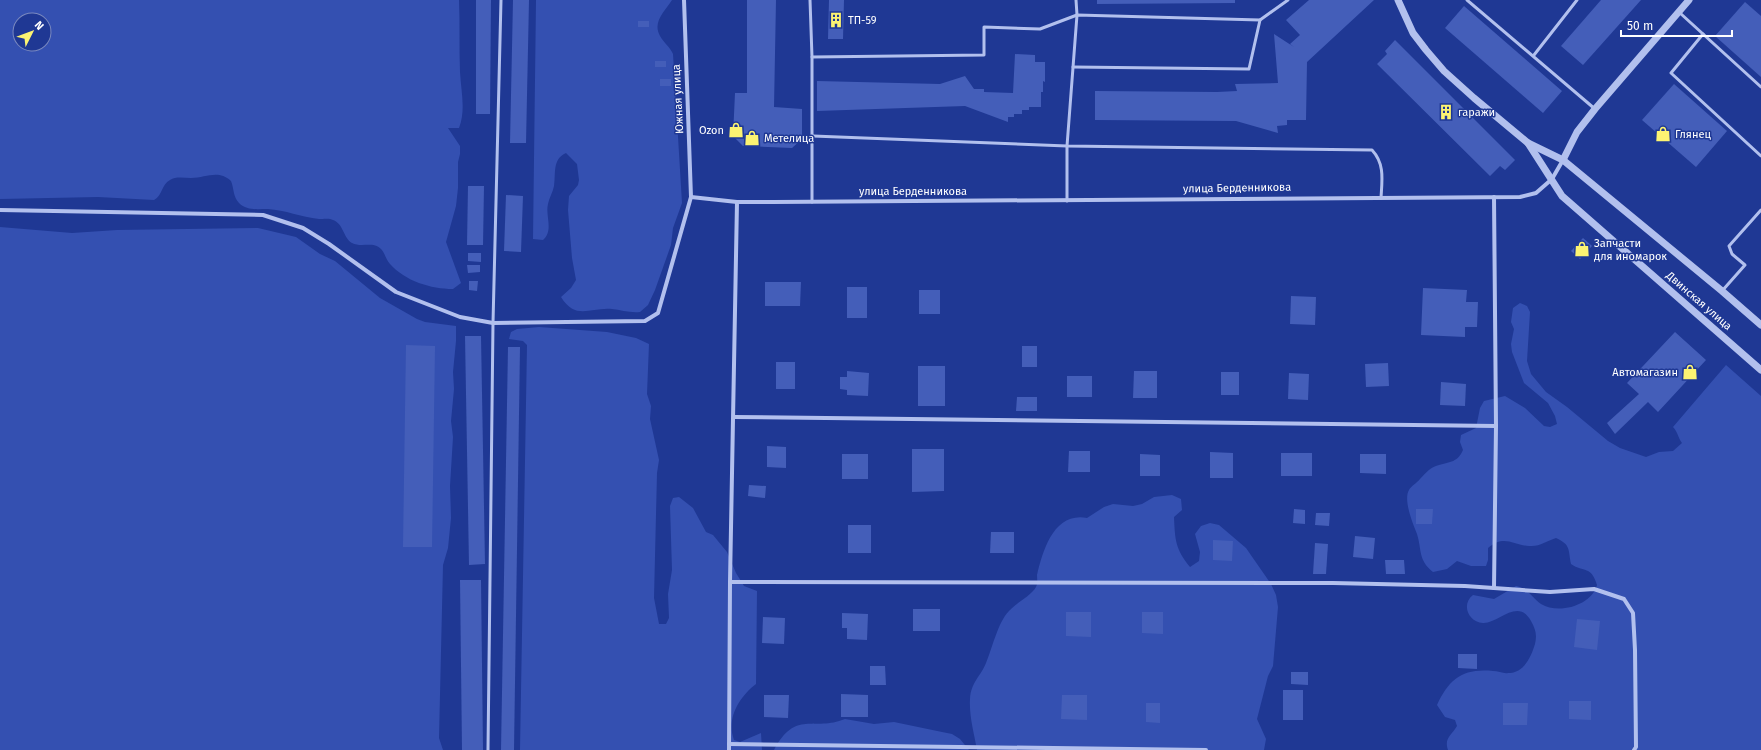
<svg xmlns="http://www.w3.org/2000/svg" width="1761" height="750" font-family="'Fira Sans',sans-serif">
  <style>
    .green { fill: #3450b1; fill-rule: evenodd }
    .building { fill: #445eb9 }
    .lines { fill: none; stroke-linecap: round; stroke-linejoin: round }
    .service { stroke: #b2c0ee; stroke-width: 3 }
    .minor { stroke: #b2c0ee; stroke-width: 4 }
    .tertiary { stroke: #b2c0ee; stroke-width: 7 }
    .labels { text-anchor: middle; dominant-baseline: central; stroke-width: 3; stroke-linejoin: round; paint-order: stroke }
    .poi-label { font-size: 11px; fill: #fff; stroke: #1f3894; text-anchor: start }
    .street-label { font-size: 11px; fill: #fff; stroke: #1f3894 }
  </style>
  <rect width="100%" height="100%" fill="#1f3894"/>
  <g class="green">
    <path d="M0,0H459C460,24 459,48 460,72C461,91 466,110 459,128H448L460,146V154L458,162V188L456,206L446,242L461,283L453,289C431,289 405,281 390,264C386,260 385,253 381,249C373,241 361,248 352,243C343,238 344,224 333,220C330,218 323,219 319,219C301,217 285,210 268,209C258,209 247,211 239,203C233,197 234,188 231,181C218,169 206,178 191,178C184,178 176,176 170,180C161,185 163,195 154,200L98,197L0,199ZM20,20H44V44H20Z"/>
    <path d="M536,0H672C665,11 652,22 660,36C664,43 670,47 673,54L682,203L673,228L671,245L655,290L648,305L640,312C630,313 621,310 612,309C590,307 576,321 561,297L571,288L576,280L572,258L568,210L569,196L578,185L579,180L577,164L566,153C552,159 556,174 554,186C553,192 549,198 548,204C545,216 554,230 543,240L533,239Z"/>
    <polygon points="0,227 72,233 117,230 258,228 296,237 320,254 335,261 380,298 417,319 425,322 456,326 456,341 453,372 454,389 451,421 453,437 450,486 451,518 448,548 443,565 439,738 443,750 0,750"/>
    <path d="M1520,303L1527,306L1530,312L1527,361L1531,374L1546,392L1567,407L1608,441L1620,448L1646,457L1659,452L1673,451L1682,443C1678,438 1678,432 1673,427L1726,365L1761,396V750H1448C1444,738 1451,736 1457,726L1455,720L1445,717L1437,705C1449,679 1463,668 1493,671C1498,671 1504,674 1508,673C1524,673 1531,657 1535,644C1537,635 1536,630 1531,621C1518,597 1498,624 1483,623C1468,622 1461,604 1473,595L1494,599L1516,586C1528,588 1532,598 1541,604C1559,615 1592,605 1597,585C1591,565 1584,573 1571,564C1568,549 1571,545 1556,538C1546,541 1540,547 1529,546C1513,545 1504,534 1488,548V560L1486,566H1471L1457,561L1447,569L1433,572C1418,560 1422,550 1417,534C1413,524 1403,500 1409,490C1411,486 1417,483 1420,479C1426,473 1430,467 1439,465C1450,462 1458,462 1463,450L1460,442L1461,435L1476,428L1480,408L1484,401L1505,396L1525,408L1544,426L1550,427L1557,424L1555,416L1548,403L1524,383L1512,352L1511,344L1514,329L1511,322L1513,308Z"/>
    <path d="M539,327L607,332L636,338L649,344L647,394L651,406L650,419L659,460L657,473L654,598L659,624H666L669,618L668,594L672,570L670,506L673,498L679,497L693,508L706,532L713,535L727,552L736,573L744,586L757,591L756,684C739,697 726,719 734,740L740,742L761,733L762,750H520L527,345L523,341L509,339L511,332L517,329Z"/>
    <path d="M1172,495L1181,499L1182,510L1174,517C1175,539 1175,549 1190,567L1199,561L1200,552L1195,534L1201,526L1210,523L1219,525L1246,548L1271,584L1276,595L1278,607L1273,666L1268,676L1257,719L1266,739L1264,750H977C974,733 969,716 970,699C971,682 981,676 986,663C992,649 998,622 1009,611C1017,602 1030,597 1036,587C1038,583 1037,579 1037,575C1043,550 1054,512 1087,518L1104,507L1113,504L1133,506L1142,504L1154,497Z"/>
    <path d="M845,719L874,724L894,722L942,732L952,734L960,739L969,750H774C796,709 813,732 845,719Z"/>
  </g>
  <g class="building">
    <polygon points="476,0 491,0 490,114 476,114"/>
    <polygon points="513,0 529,0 526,143 510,143"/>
    <polygon points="747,0 776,0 774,107 802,109 802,139 792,148 743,146 733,136 735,93 747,93"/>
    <polygon points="829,0 844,0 843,39 828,39"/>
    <polygon points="1097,0 1235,0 1235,3 1097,4"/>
    <polygon points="1309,0 1374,0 1307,62 1306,120 1287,120 1287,125 1277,126 1278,133 1236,121 1095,120 1095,91 1217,92 1237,91 1235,84 1278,83 1274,34 1294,47 1290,44 1300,35 1286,20"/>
    <polygon points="1601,0 1641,0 1583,65 1561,46"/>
    <polygon points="1745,2 1761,16 1761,77 1715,36"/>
    <polygon points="1464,6 1562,91 1543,113 1445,28"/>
    <rect x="638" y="21" width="11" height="6"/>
    <polygon points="1395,40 1515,160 1505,170 1500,166 1490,176 1377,64 1387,54 1385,51"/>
    <polygon points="1015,54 1035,55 1035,62 1045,62 1045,82 1043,81 1043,92 1041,92 1041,107 1029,107 1029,110 1022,110 1022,114 1014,114 1014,117 1008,117 1008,122 965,106 817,111 817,81 940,84 965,76 974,89 984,89 984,92 1013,93"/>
    <rect x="655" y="61" width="11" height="6"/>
    <rect x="660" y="79" width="11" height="7"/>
    <polygon points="1674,84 1727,131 1696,167 1642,120"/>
    <polygon points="468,186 484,186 483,245 467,245"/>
    <polygon points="506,195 523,196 521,252 504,251"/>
    <polygon points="1583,238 1592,246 1580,259 1571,251"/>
    <polygon points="468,253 481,253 481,262 468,261"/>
    <polygon points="467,265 480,265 480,272 468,273"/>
    <polygon points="469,281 478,281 477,291 469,290"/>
    <polygon points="765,282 801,282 800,306 765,306"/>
    <rect x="847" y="287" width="20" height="31"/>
    <polygon points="1423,288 1467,290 1466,302 1478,302 1477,327 1465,327 1465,337 1421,335"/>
    <rect x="919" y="290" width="21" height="24"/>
    <polygon points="1291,296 1316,297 1315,325 1290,324"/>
    <polygon points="1675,332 1706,360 1658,412 1648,402 1615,434 1607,423 1639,394 1627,383"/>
    <polygon points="465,336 481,336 485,564 469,565"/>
    <polygon points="406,345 435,346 432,547 403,547"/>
    <rect x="1022" y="346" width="15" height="21"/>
    <polygon points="508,347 520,347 514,750 501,750"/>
    <rect x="776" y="362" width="19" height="27"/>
    <polygon points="1388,363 1389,386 1366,387 1365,364"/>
    <rect x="918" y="366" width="27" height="40"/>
    <polygon points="847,371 869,373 868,396 847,395 847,390 840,389 840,377 847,377"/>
    <polygon points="1134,371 1157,371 1157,398 1133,398"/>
    <rect x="1221" y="372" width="18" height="23"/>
    <polygon points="1289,373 1309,374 1308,400 1288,399"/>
    <rect x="1067" y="376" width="25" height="21"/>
    <polygon points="1441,382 1466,384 1465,406 1440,405"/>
    <polygon points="1017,397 1037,397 1037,411 1016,411"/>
    <polygon points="767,446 786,447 786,468 767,467"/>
    <polygon points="912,449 944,449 944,491 912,492"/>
    <polygon points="1069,451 1090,451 1090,472 1068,472"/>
    <polygon points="1210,452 1233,453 1233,478 1210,478"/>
    <rect x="1281" y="453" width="31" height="23"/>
    <rect x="842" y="454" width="26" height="25"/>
    <polygon points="1140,454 1160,455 1160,476 1140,476"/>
    <polygon points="1360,454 1386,454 1386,474 1360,473"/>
    <polygon points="749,485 766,486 765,498 748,496"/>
    <polygon points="1294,509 1305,510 1305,524 1293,523"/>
    <polygon points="1416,509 1433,509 1432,524 1416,524"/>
    <polygon points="1316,513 1330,513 1329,526 1315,525"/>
    <rect x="848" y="525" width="23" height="28"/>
    <polygon points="991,532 1014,532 1014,553 990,553"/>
    <polygon points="1355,536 1375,538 1373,559 1353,557"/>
    <polygon points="1213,540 1233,541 1232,561 1213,560"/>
    <polygon points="1315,543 1328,544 1326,574 1313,574"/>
    <polygon points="1385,560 1404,560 1405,574 1386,574"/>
    <polygon points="460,580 481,580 483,750 462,750"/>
    <rect x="913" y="609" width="27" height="22"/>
    <polygon points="1066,612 1091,612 1091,637 1066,636"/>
    <polygon points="1142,612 1163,612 1163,634 1142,633"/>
    <polygon points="842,613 868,614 867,640 847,639 847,628 842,628"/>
    <polygon points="763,617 785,618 784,644 762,643"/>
    <polygon points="1577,619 1600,621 1597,650 1574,647"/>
    <polygon points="1458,654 1477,654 1477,669 1458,668"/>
    <polygon points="870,666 885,666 886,685 870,685"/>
    <polygon points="1291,672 1308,672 1308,685 1291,684"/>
    <rect x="1283" y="690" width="20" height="30"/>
    <polygon points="841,694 868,695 868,717 841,717"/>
    <polygon points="764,695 789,695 788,718 764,717"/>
    <polygon points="1062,695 1087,695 1087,720 1061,719"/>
    <polygon points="1569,701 1591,701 1591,720 1569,719"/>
    <polygon points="1146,703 1160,703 1160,723 1146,722"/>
    <polygon points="1503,703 1528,703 1527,725 1503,725"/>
  </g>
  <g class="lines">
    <g class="service">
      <polyline points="810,0 812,57 812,202"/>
      <polyline points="1467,0 1595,109"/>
      <polyline points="1680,13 1761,87"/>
      <polyline points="1703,34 1671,73 1761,156"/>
      <polyline points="1534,55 1577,0"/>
      <polyline points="812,57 984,55 984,27 1040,29 1077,15 1260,20 1288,0"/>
      <polyline points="1073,67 1249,69 1260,20"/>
      <path d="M813,136L1067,146L1372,150C1385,164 1382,180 1381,198"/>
      <polyline points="1067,201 1067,146 1077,15 1076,0"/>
      <polyline points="1722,291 1745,265 1732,254 1729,246 1761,210"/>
      <polyline points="488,750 493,323 501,0"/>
    </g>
    <g class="minor">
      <polyline points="691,197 737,202 774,202 1520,197 1536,193 1552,179 1563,160"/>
      <polyline points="0,210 263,215 303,228 329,244 396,292 460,317 493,323 645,321 658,313 691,197 684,0"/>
      <polyline points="734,417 1496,426"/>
      <polyline points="730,582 1333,583 1465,586 1550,592 1594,589 1624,599 1633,613 1635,650 1636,747 1634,750"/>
      <polyline points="1494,588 1496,426 1494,197"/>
      <polyline points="729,744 1206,750"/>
      <polyline points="729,750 730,582 737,202"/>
    </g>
    <g class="tertiary">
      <polyline points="1398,0 1413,33 1426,50 1444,71 1474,98 1528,143 1563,160 1722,291 1761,325"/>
      <polyline points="1528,143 1562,196 1761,370"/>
      <polyline points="1563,160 1577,132 1595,109 1689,0"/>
    </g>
  </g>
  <defs>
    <symbol id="building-bare" viewBox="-9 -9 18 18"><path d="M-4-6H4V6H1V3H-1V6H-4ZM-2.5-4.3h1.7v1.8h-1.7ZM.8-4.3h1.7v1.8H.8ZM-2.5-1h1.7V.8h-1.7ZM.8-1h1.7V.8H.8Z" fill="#fcf372" stroke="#1f3894" stroke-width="2.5" paint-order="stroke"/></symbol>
    <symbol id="shop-bare" viewBox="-9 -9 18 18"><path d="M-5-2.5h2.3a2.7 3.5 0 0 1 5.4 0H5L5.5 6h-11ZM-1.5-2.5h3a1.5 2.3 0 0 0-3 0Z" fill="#fcf372" stroke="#1f3894" stroke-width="2.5" paint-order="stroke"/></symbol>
  </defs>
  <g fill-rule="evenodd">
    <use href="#building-bare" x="825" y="9" width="22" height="22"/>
    <use href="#building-bare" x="1435" y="101" width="22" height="22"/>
    <use href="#shop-bare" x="725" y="119" width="22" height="22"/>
    <use href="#shop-bare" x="1652" y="123" width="22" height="22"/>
    <use href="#shop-bare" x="741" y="127" width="22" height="22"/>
    <use href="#shop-bare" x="1571" y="238" width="22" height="22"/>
    <use href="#shop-bare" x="1679" y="361" width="22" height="22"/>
  </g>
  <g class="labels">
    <g class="poi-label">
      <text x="848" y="20">ТП-59</text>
      <text x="1458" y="112">гаражи</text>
      <text x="724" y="130" text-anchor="end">Ozon</text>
      <text x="1675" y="134">Глянец</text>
      <text x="764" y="138">Метелица</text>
      <text x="1594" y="243">Запчасти<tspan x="1594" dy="13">для иномарок</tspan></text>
      <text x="1678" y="372" text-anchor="end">Автомагазин</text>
    </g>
    <g class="street-label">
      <text transform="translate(678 99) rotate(-93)">Южная улица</text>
      <text transform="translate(1237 188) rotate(-1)">улица Берденникова</text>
      <text x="913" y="191">улица Берденникова</text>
      <text transform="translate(1699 301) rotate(41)">Двинская улица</text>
    </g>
  </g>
  <g transform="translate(32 32) rotate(48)"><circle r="19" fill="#1f3894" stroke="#7988bf"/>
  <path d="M0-3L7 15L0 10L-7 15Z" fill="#fcf372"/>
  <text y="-6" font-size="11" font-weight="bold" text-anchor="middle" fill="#ffffff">N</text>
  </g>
  <path d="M1621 30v6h111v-6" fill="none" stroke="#ffffff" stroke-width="2"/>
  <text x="1627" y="30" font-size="12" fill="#ffffff" stroke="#1f3894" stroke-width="3" paint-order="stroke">50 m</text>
</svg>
